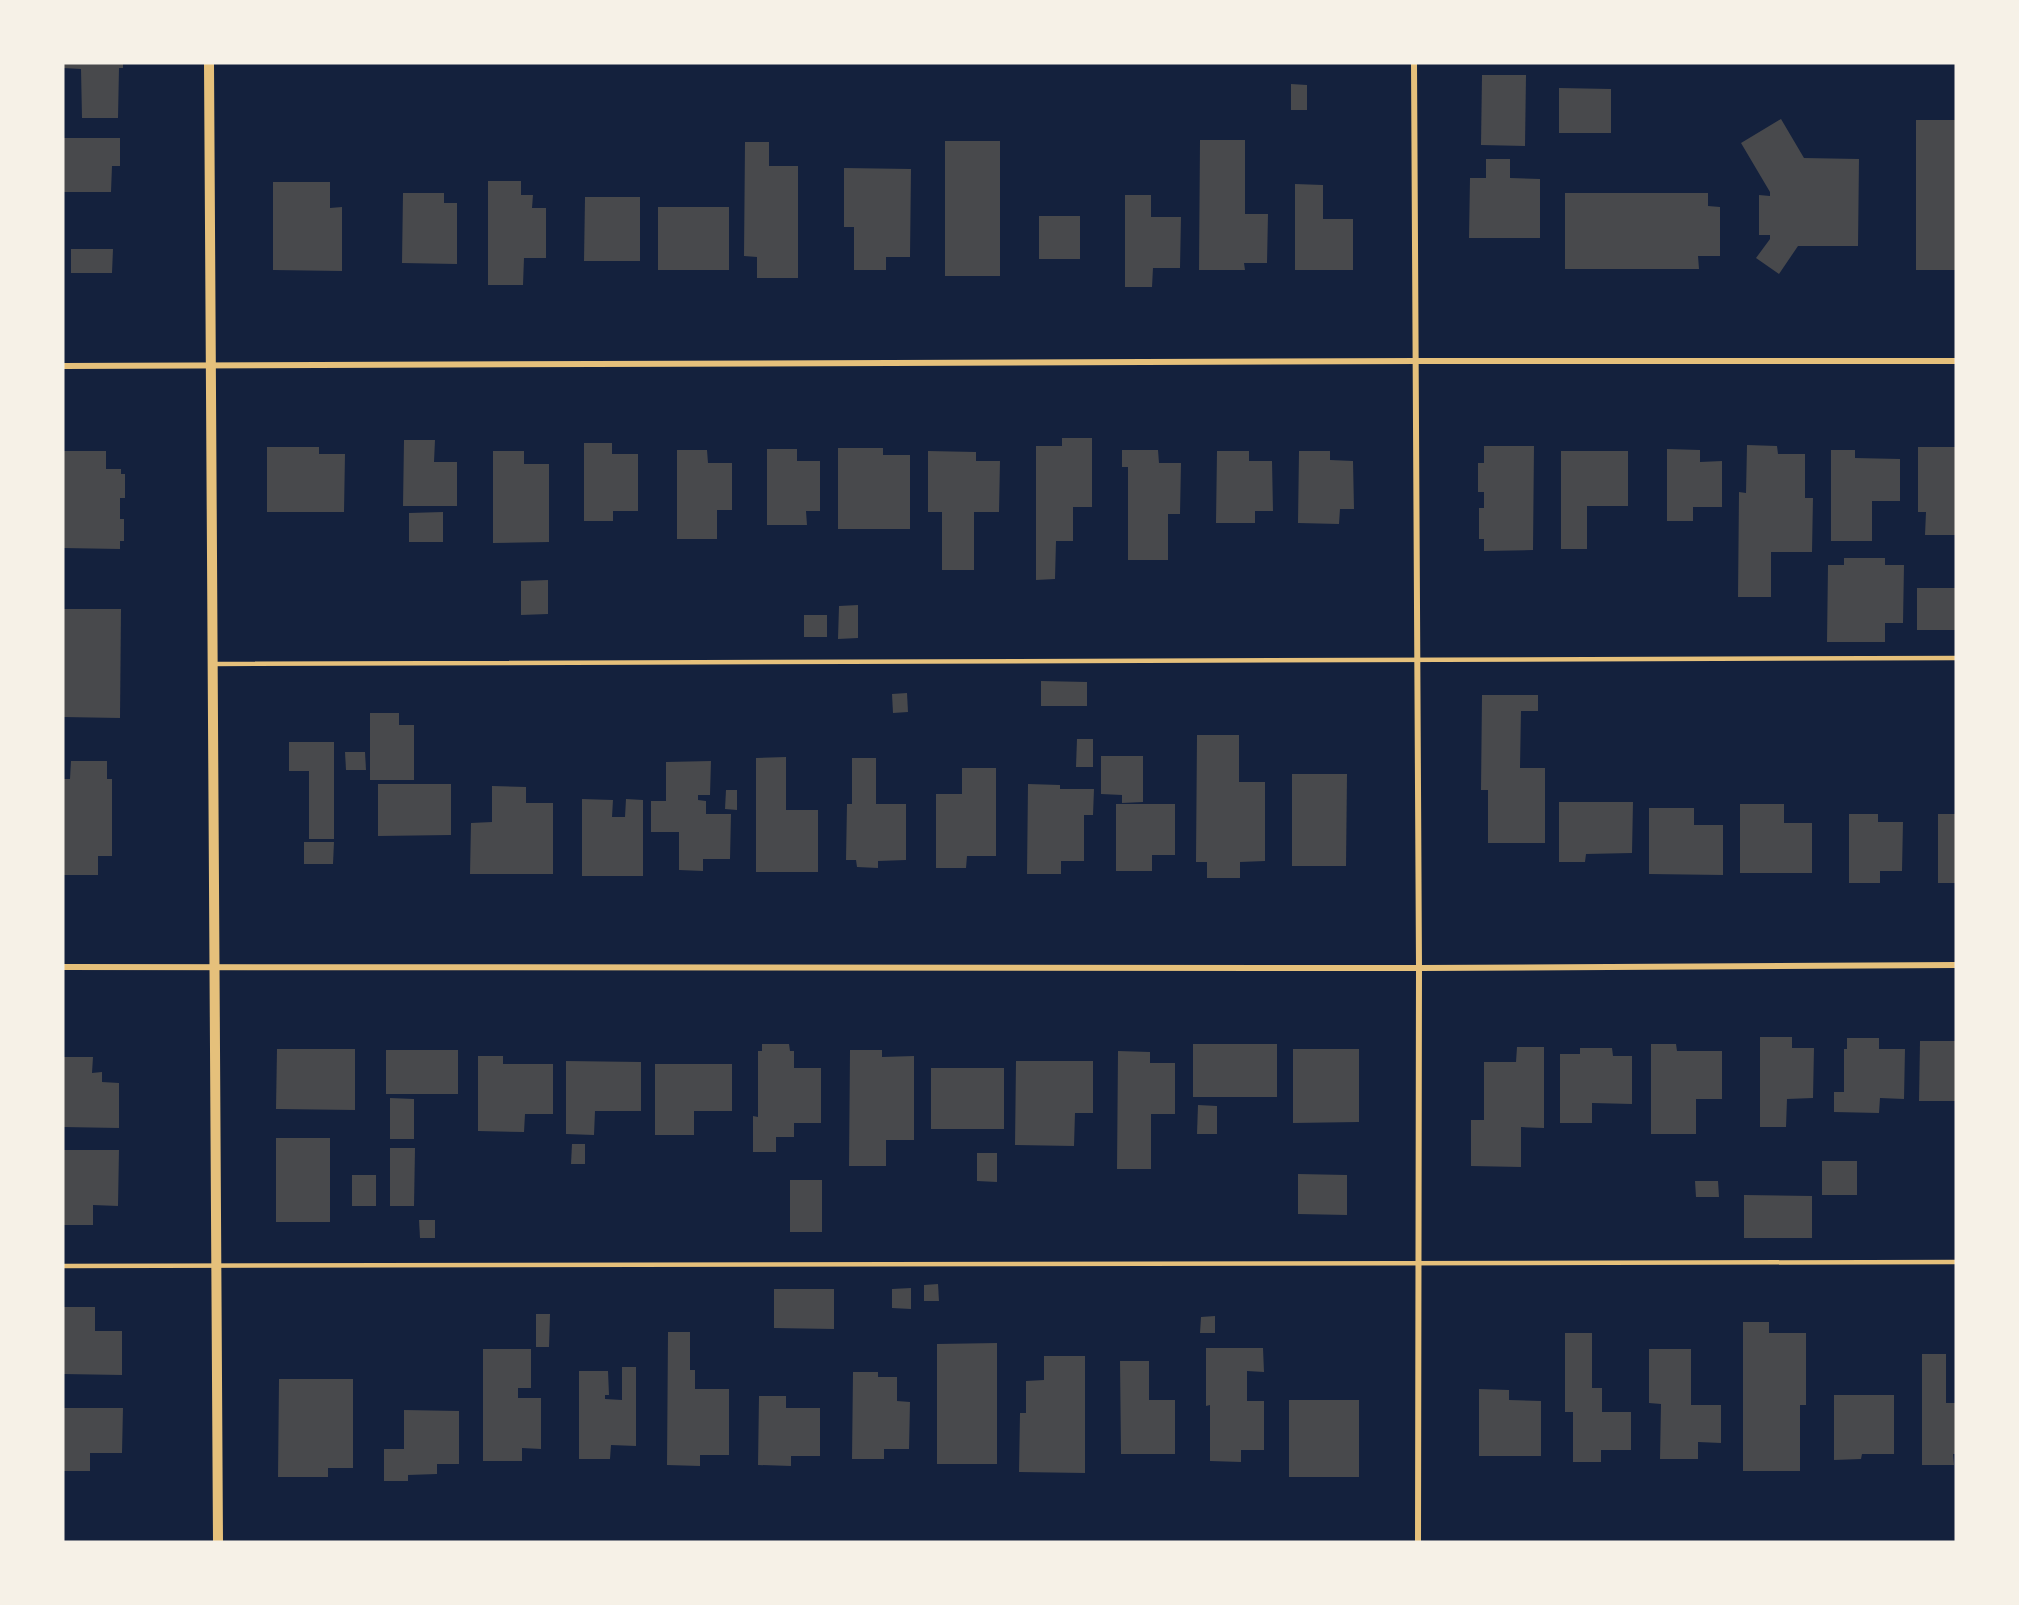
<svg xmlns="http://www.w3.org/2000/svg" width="2019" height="1605" font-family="'PT Sans Narrow',sans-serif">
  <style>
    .building { fill: #48494c }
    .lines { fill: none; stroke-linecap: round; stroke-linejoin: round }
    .service { stroke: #e5c07b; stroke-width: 4.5 }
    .minor { stroke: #e5c07b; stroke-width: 6 }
    .tertiary { stroke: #e5c07b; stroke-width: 10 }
  </style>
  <rect width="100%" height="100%" fill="#14213d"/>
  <g class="building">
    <polygon points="63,63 123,63 123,68 119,68 118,118 82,118 81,69 63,68"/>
    <polygon points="1482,75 1526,75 1525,146 1481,145"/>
    <polygon points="1291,84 1307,85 1307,110 1291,110"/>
    <polygon points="1559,88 1611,89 1611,133 1559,133"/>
    <polygon points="1781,119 1804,158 1859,159 1858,246 1798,246 1779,274 1756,258 1770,239 1770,235 1759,235 1759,195 1770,196 1770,192 1741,143"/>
    <rect x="1916" y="120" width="40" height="150"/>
    <polygon points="63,138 120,138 120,166 112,166 111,192 63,192"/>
    <polygon points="1200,140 1245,140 1245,214 1268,214 1267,263 1244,263 1245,270 1199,270"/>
    <rect x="945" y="141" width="55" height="135"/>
    <polygon points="745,142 769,142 769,166 798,166 798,278 757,278 757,257 744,256"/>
    <polygon points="1486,159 1510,159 1510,178 1540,179 1540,238 1469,238 1470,178 1486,178"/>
    <polygon points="844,168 911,169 910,257 886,257 886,270 854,270 854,227 844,227"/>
    <polygon points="488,181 521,181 521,195 533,195 532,208 546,208 546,258 524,258 523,285 488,285"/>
    <polygon points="273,182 330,182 330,208 342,207 342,271 273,270"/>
    <polygon points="1295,184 1323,185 1323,219 1353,219 1353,270 1295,270"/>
    <polygon points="403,193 444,193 444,203 457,203 457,264 402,263"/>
    <polygon points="1565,193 1708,193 1708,206 1720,207 1720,256 1698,256 1699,269 1565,269"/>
    <polygon points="1125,195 1151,195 1151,217 1181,217 1180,268 1153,268 1152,287 1125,287"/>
    <polygon points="585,197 640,197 640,261 584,261"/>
    <rect x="658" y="207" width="71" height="63"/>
    <rect x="1039" y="216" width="41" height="43"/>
    <polygon points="71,249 113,249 112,273 71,273"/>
    <polygon points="1062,438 1092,438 1092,507 1073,507 1073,541 1056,541 1055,579 1036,580 1036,446 1062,446"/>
    <polygon points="404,440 435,440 434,462 457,462 457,506 403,506"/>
    <polygon points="584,443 612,443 612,454 638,454 638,511 613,511 613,521 584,521"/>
    <polygon points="1747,445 1777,446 1778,454 1805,454 1805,498 1813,498 1812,552 1771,552 1771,597 1738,597 1739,492 1746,493"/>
    <polygon points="1484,446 1534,446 1533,550 1484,551 1484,539 1479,539 1479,508 1484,508 1484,492 1478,492 1478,463 1484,463"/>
    <polygon points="267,447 319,447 319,454 345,454 344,512 267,512"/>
    <polygon points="1918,447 1956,447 1956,535 1925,535 1926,512 1918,512"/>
    <polygon points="838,448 883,448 883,455 910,455 910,529 838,529"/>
    <polygon points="767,449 797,449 797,461 820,461 820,511 806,511 807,525 767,525"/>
    <polygon points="1667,449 1700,450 1700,462 1722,461 1722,507 1693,507 1693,521 1667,521"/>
    <polygon points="677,450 707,450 708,463 732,463 732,510 717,510 717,539 677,539"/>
    <polygon points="1122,450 1158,450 1159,463 1181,463 1180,514 1168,514 1168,560 1128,560 1128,467 1122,467"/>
    <polygon points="1831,450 1855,450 1855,458 1900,459 1900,501 1872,501 1872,541 1831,541"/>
    <polygon points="63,451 106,451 106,469 121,469 121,474 125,474 125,498 120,498 120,519 124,519 124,541 120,541 120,549 63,548"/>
    <polygon points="493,451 524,451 524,464 549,464 549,542 493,543"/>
    <polygon points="928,451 976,452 976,461 1000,461 999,512 974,512 974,570 942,570 942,512 928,512"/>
    <polygon points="1217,451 1249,451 1249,461 1272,461 1273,511 1255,511 1255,523 1216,523"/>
    <polygon points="1299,451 1330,451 1330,460 1353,461 1354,509 1340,509 1339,524 1298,523"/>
    <polygon points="1561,451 1628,451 1628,506 1587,506 1587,549 1561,549"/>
    <polygon points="443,512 443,542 409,542 409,513"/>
    <polygon points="1844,558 1885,558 1885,565 1904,565 1903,623 1885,623 1885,642 1827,642 1828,565 1844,565"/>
    <polygon points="548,580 548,614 521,615 521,581"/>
    <rect x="1917" y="588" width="38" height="42"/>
    <polygon points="858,605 858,638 838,639 839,606"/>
    <polygon points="63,609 121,609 120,718 63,717"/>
    <rect x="804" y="615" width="23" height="22"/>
    <polygon points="1041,681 1087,682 1087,706 1041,706"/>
    <polygon points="907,693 908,712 893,713 892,694"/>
    <polygon points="1482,695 1538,695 1538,711 1521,711 1520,768 1545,768 1545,843 1488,843 1488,790 1481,790"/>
    <polygon points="370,713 399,713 399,725 414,725 414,780 370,780"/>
    <polygon points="1197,735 1239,735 1239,782 1265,782 1265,861 1240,862 1240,878 1207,878 1207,862 1196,862"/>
    <polygon points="1077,739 1093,739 1093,767 1076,767"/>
    <polygon points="289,742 334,742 334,839 309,839 309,771 289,771"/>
    <polygon points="345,752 365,752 366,770 346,770"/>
    <polygon points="1101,756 1143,756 1143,802 1122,803 1122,795 1101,794"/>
    <polygon points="786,757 786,810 818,810 818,872 756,872 756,758"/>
    <polygon points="852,758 876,758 876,804 906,804 906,860 878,861 878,868 857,867 856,860 846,860 847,804 852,804"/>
    <polygon points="71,761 107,761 107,779 112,779 112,856 98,856 98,875 63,875 63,779 70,779"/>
    <polygon points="711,761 710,795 698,795 698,800 706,801 706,814 731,814 730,859 703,859 703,871 679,870 679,832 651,832 651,801 666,801 666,762"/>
    <polygon points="962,768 996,768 996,856 967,856 966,868 936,868 936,794 962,794"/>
    <polygon points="1292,774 1347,774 1346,866 1292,866"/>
    <polygon points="378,784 451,784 451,835 378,836"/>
    <polygon points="1028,784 1060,785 1060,789 1094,789 1093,815 1084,815 1084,861 1061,861 1061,874 1027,874"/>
    <polygon points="492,786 526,787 526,803 553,803 553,874 470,874 471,823 492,822"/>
    <polygon points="726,790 737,790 737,810 725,809"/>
    <polygon points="582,799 613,800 612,817 625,817 626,799 643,800 643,876 582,876"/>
    <polygon points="1559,802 1633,802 1632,853 1586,854 1585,862 1559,862"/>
    <polygon points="1116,804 1175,804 1175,855 1152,855 1152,871 1116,871"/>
    <polygon points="1740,804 1784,804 1784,823 1812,823 1812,873 1740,873"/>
    <polygon points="1649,808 1694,808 1694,825 1723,825 1723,875 1649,874"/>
    <polygon points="1849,814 1878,814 1878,822 1903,822 1902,871 1880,871 1880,883 1849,883"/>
    <rect x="1938" y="814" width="18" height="69"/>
    <polygon points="304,842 334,842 333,864 304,864"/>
    <polygon points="1760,1037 1792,1037 1792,1048 1814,1048 1813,1098 1787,1099 1786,1127 1760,1127"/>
    <polygon points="1847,1038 1879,1038 1879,1049 1905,1049 1904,1099 1880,1098 1879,1113 1834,1112 1834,1092 1844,1092 1844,1049 1847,1049"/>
    <polygon points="1920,1041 1956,1041 1956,1101 1919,1101"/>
    <polygon points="762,1044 789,1044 790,1051 794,1051 794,1068 821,1068 821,1123 794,1123 794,1137 776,1137 776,1152 753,1152 753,1116 758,1117 758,1051 762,1051"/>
    <rect x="1193" y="1044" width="84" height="53"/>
    <polygon points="1651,1044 1676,1044 1677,1051 1722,1051 1722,1099 1696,1099 1696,1134 1651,1134"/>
    <polygon points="1517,1047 1544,1047 1544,1128 1521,1127 1521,1167 1471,1166 1471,1120 1484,1120 1484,1062 1516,1062"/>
    <polygon points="1580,1048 1612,1048 1613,1056 1632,1056 1632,1104 1592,1103 1592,1123 1560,1123 1560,1054 1580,1054"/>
    <polygon points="277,1049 355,1049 355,1110 276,1109"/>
    <polygon points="1293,1049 1359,1049 1359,1122 1293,1123"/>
    <rect x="386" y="1050" width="72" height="44"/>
    <polygon points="850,1050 882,1050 882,1057 914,1056 914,1140 886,1140 886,1166 849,1166"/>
    <polygon points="1118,1051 1150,1052 1150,1063 1175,1063 1175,1114 1151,1114 1151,1169 1117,1169"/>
    <polygon points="478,1056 503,1056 503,1064 553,1064 553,1114 525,1114 524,1132 478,1131"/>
    <polygon points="63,1057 93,1057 92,1073 102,1072 102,1082 119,1083 119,1128 63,1127"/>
    <polygon points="566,1061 641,1062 641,1111 595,1111 594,1135 566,1134"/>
    <polygon points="1016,1061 1093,1061 1093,1113 1075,1113 1074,1146 1015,1145"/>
    <polygon points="655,1064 732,1064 732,1111 694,1111 694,1135 655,1135"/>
    <rect x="931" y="1068" width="73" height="61"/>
    <polygon points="390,1098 414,1099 414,1139 390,1139"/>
    <polygon points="1198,1105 1217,1106 1217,1134 1197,1134"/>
    <rect x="276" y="1138" width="54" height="84"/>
    <polygon points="572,1144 585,1144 585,1164 571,1164"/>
    <polygon points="390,1148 415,1148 414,1206 390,1206"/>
    <polygon points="63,1150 119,1150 118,1206 93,1205 93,1225 63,1225"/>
    <polygon points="977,1153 997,1153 997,1182 977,1181"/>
    <rect x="1822" y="1161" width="35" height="34"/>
    <polygon points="1298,1174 1347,1175 1347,1215 1298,1214"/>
    <rect x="352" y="1175" width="24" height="31"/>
    <rect x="790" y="1180" width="32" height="52"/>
    <polygon points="1695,1181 1718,1181 1719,1197 1696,1197"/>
    <polygon points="1744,1195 1812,1196 1812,1238 1744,1238"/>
    <polygon points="419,1220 435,1220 435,1238 420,1238"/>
    <polygon points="938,1284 939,1301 924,1301 924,1285"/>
    <polygon points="911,1288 911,1309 892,1308 892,1289"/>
    <polygon points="774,1289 834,1289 834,1329 774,1328"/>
    <polygon points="63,1307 95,1307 95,1331 122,1331 122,1375 63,1374"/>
    <polygon points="536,1314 550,1314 549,1347 536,1347"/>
    <polygon points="1215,1316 1215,1333 1200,1333 1201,1317"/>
    <polygon points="1743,1322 1769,1322 1769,1333 1806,1333 1806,1405 1800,1405 1800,1471 1743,1471"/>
    <polygon points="668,1332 690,1332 690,1370 695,1370 695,1389 729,1389 729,1455 700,1455 700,1466 667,1465"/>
    <polygon points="1565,1333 1592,1333 1592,1388 1602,1388 1602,1412 1631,1412 1631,1450 1601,1450 1601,1462 1573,1462 1573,1412 1565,1412"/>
    <polygon points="997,1343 997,1464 937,1464 937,1344"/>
    <polygon points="1206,1348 1263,1348 1264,1372 1247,1371 1247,1401 1264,1401 1264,1450 1241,1450 1241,1462 1210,1461 1210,1405 1206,1406"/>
    <polygon points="483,1349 531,1349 531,1388 518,1388 518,1398 541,1398 541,1449 522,1448 522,1461 483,1461"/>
    <polygon points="1649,1349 1691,1349 1691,1405 1721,1405 1721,1443 1698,1442 1698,1459 1660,1459 1661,1404 1649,1403"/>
    <polygon points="1922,1354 1946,1354 1946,1403 1956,1403 1956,1454 1953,1454 1954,1465 1922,1465"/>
    <polygon points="1044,1356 1085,1356 1085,1473 1019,1472 1020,1413 1026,1413 1026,1381 1044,1380"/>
    <polygon points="1120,1361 1149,1361 1149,1400 1175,1400 1175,1454 1121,1454"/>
    <polygon points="622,1367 636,1367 636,1446 611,1445 610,1459 579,1459 579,1371 608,1371 609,1395 605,1395 605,1399 622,1400"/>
    <polygon points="853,1372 878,1372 878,1377 897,1377 897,1401 910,1402 909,1449 884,1449 884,1459 852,1459"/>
    <polygon points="279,1379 353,1379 353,1468 328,1468 328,1477 278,1477"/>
    <polygon points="1479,1389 1509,1390 1509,1400 1541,1401 1541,1456 1479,1456"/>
    <polygon points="1834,1395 1894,1395 1894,1454 1862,1454 1861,1459 1834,1460"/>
    <polygon points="759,1396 786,1396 786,1408 820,1408 820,1456 791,1456 791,1466 758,1465"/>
    <rect x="1289" y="1400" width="70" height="77"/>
    <polygon points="63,1408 123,1408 122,1453 90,1453 90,1471 63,1471"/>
    <polygon points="404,1410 459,1411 459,1464 437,1464 437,1474 408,1475 408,1481 384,1481 384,1449 404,1449"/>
  </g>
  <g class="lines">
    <g class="service">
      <polyline points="213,664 1956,658"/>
      <polyline points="63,1266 1956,1262"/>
    </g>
    <g class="minor">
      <polyline points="1414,63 1419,968 1418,1542"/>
      <polyline points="63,366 1417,361 1956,361"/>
      <polyline points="63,967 1419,968 1956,965"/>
    </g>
    <polyline class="tertiary" points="209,63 218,1542"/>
  </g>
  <rect width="2019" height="1605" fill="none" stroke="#f6f1e7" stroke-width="129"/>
</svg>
